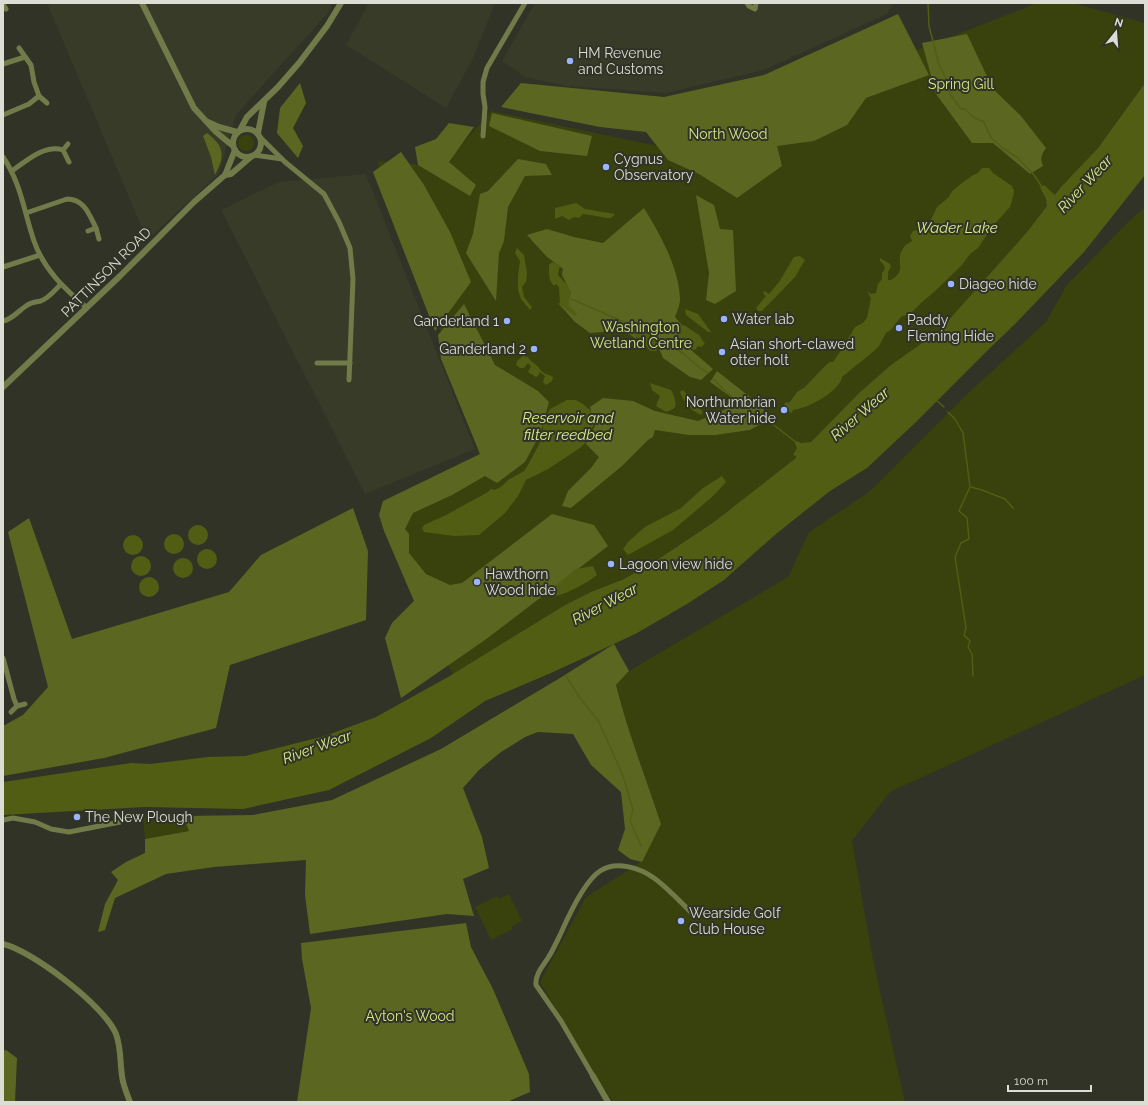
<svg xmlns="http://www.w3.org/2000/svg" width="1148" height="1105" font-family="Raleway,sans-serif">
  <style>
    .built { fill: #373b27 }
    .green { fill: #39410d }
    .forest { fill: #5b6720 }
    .water { fill: #525d14 }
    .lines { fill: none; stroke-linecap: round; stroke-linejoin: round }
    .stream { stroke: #525d14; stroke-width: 1.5 }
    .minor { stroke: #717b4a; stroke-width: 5 }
    .tertiary { stroke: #717b4a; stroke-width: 6 }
    .poi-dot { fill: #9ab5fd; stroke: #303326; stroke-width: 1.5 }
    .labels { text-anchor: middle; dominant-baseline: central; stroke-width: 4; stroke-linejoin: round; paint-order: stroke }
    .poi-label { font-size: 14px; fill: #dcded5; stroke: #303326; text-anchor: start }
    .park-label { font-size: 14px; fill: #d4e784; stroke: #303326 }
    .street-label { font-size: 14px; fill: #dcded5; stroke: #303326 }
    .water-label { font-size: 15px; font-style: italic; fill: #d9ed8a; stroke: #303326 }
  </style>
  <rect width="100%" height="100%" fill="#303326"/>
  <g class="built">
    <polygon points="47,3 333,3 327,14 236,115 219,174 147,240"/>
    <polygon points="369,3 495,3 473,58 446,108 346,45"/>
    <polygon points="535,3 894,3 887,14 764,70 666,93 565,86 525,77 502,61"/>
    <polygon points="366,174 475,449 365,494 221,210 279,182"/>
  </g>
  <g class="green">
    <polygon points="1037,3 1073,3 1145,23 1145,83 1098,148 1061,187 1055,196 1044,185 1047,206 1027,232 939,331 891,365 860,392 811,442 801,443 797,441 795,444 797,448 794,455 796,456 797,458 714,522 654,562 624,579 591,592 565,605 453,674 433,640 381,519 488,459 377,161 442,167 491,111 700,155 907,54"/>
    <circle cx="246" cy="143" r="8"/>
    <path d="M1145,207V675L890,792L852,841L873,960L905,1102H613L587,1062L540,982L586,897L641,862L661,824C646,778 628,733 616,685L629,671L788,577L809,532L869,492L967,394L1046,322L1066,286L1126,224Z"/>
    <polygon points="183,816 189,831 145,839 143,818"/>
    <polygon points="509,894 522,921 511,927 513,929 491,940 475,907 497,896 499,899"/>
  </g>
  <g class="forest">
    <polygon points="898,14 929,75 866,98 847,125 814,141 777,146 782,166 737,198 699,174 668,160 646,132 600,127 501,107 521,83 664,97 764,75"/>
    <path d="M967,34L993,89L1021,116L1046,148C1041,155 1040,158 1043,166L1030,174L993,143H972L936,94L922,43Z"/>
    <polygon points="300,83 306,103 293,128 303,146 298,158 277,133 280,108"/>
    <polygon points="492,113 592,136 587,156 540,151 489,126"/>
    <polygon points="449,123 474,127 449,162 476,185 470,196 418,165 415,147 436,139"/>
    <path d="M207,133C225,147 225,156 215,175L211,157L203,136Z"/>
    <polygon points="401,152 424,185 450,232 471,282 435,331 373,172"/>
    <polygon points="518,159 546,164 552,175 525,176 508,207 504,241 499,253 496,301 466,253 473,234 480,194 488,191"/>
    <polygon points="696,195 714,205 720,229 733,230 736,291 715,304 706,300 709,273"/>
    <path d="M644,208C660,234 679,268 680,299C680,305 677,312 675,317L687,331L675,336L713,369L701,380L690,377L663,358L657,344L648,332L634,326L637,335L636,339L620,327L602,332L590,333L575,322L558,303L569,306V298L571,293L562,275L563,269L546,256L527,235L547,229L574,237L603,243Z"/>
    <polygon points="464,304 495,365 538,391 549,402 540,434 525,462 497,483 485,476 452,495 413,513 405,529 409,534 409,553 426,574 450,585 462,583 552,514 594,525 608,546 485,640 401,698 385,638 392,623 414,601 384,531 379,515 383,501 480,454 441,359 438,335"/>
    <polygon points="717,371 764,408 761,424 750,430 715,435 689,435 655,430 653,437 648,440 622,466 571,508 562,506 568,491 591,468 599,457 586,444 595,426 590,407 603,398 633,401 655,411 698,421 735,405 738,402 710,382"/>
    <polygon points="353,508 368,551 366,620 230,665 216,728 104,758 3,776 3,726 23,715 48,687 8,532 29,518 72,639 229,592 261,555"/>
    <path d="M614,644L629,671L616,685C628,733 646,778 661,824L642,862L630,859L618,850L625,829L621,792L591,765L573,734L538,732L525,737L501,752L479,770L463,788L482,837L489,868L463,879L474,916L447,914L310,934L305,895L306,860L214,867L166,874L115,898L105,930L98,932L105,904L118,880L111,872L126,862L145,853V839L189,831L183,816L253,815L332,800L441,749L560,678Z"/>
    <polygon points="466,923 471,947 493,989 529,1074 530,1092 507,1102 297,1102 311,1008 302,959 301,943"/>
    <polygon points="6,1050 17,1058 15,1102 3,1102 3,1051"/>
  </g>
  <g class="water">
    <polygon points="1145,83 1145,175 1084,252 1015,324 991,347 916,422 867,468 830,491 776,534 724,580 687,604 637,633 614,644 551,673 485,701 431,738 329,790 243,809 145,807 3,815 3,782 131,763 150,764 208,757 245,756 325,736 376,717 448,677 565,605 591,592 624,579 654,562 714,522 796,458 796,456 793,455 797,448 795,444 797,441 801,443 811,442 860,392 891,365 939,331 1027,232 1047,206 1046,199 1040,187 1044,185 1055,195 1061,187 1098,148"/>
    <path d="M982,168H989L993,173L1012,186L1014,191L1013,197L1010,207L992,227L978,248L970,254L961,266L934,292L921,303L909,315L902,316L895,324L892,329L886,333L879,346L874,351L842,377C840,391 807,409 793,410L792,413L789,412L784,405L786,402L789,403L797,392L805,387L826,365L830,362H833L844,346L855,327L863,323L867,318L871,298L867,291L871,294L876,293L878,284L882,279V273L885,269L884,265L880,261V258L890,264L891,267L888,272V280H891C909,269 893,261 904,247C906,244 909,243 912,241L910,236L913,231L927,228L937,207L949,197L952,191L957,187L973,175L978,173Z"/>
    <path d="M576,203L585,209L615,214C613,216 612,218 610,218C608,219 588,214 583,214L579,218L574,217L569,220L562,216L555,219V208Z"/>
    <polygon points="517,248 524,255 527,273 526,282 522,287 524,297 532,307 530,310 521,299 518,290 518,276 520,261 515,253"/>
    <polygon points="800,256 805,260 795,277 762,311 758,311 756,308 766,296 763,293 764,291 769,294 779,282 794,257"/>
    <path d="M552,262L560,265L558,275L568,286L571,292L569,298V306L577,313L575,316L560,305L559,287L556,284L554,286C548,280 549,272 549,265Z"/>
    <polygon points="685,309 698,314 711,332 708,332 686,315"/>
    <polygon points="633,321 642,330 649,331 655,336 658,343 661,344 656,351 650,351 643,342 628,330"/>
    <path d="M684,325L699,335L705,344L701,347L698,346L695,350C686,348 678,341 677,331Z"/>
    <path d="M523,356L528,357C530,361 532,361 535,364C539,366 540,371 544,373C548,375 550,375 553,377L552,381L546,385L543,382L545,376L540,372L538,376L536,377L528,372L531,366L528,363L524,368H520L516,365L517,361Z"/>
    <path d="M650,383L671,390C673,393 677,403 675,407C674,409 669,411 666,412L656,406L660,396L652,390Z"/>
    <path d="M683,390L703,412L701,415C691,411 684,402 680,392Z"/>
    <polygon points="567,400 576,400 583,404 591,411 593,417 593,426 587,441 580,448 548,469 526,480 518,496 505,513 479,535 454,536 424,532 422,528 424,525 446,515 488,492 491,489 495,490 502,486 508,480 524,471 528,465 543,437 543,421 550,409"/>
    <polygon points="722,476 726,482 712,497 673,530 628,555 623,549 629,541 645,527 681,508 703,488"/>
    <circle cx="198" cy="535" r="10"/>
    <circle cx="174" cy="544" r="10"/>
    <circle cx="133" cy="545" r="10"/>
    <circle cx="207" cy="559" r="10"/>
    <circle cx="141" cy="566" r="10"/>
    <circle cx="183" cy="568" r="10"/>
    <path d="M593,566L597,575C585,584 572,591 557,596L551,589L576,569Z"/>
    <circle cx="149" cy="587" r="10"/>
  </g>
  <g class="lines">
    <g class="stream">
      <polyline points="928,3 929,26 939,65 949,84 950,94 961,109 965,109 973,117 984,122 991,138 1004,149 1018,158 1034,175 1042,187"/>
      <polyline points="569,298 631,325"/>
      <polyline points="655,336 684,354 700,368 708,373"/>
      <polyline points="713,379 738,403 766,419 797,443"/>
      <polyline points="936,400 944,407"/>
      <polyline points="948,412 955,419 963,433 970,487 959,511 967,518 969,539 961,543 955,557 966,628 964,635 970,641 968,647 972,654 973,676"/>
      <polyline points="971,487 982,490 1005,499 1013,508"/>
      <polyline points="566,676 580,698 599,722 623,776 633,810 630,821 641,846"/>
    </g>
    <g class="minor">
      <polyline points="747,3 749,6 755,9 756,3"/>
      <polyline points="3,4 6,9"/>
      <polyline points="3,64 25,57"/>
      <polyline points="39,96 47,103"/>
      <polyline points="3,115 29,104 39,96 34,82 31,65 19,48"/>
      <polyline points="483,136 485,107 483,94 483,82 487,68 525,3"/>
      <polyline points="261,138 285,162 324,194 339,222 350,248 353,279 349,380"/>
      <polyline points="68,144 63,150 69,162"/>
      <polyline points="254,155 282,159"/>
      <path d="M3,157C21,183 24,212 34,241C44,270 64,288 87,308"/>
      <path d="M12,171C26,161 45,144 63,150"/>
      <path d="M26,213L67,199C84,199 89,214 96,228"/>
      <polyline points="88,231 96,228 99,239"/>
      <polyline points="3,267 40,255"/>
      <path d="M3,321C13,319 18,311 26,306C31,302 36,302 41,301C49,298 55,290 61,284"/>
      <polyline points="317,363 350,363"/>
      <polyline points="3,658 14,699 17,706 25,704"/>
      <polyline points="11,712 17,706"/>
      <polyline points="3,820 13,818 35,822 51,829 69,832 120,822 129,815"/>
      <path d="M593,1076L561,1021L536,985C535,974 543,966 548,958C553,950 557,941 561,933C568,917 585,881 600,871C616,860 640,868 654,878C668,888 682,904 695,916"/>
    </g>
    <g class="tertiary">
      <polyline points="142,3 194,108 216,132 233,146"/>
      <polyline points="208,122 219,127 237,132"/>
      <circle cx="247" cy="143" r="14"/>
      <polyline points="240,130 247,117 278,87 299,63 327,26 341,3"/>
      <polyline points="258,133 264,102"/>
      <polyline points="225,175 231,174 252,156"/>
      <polyline points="3,387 120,276 194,202 225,175 235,150"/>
      <path d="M3,944C31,950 105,1006 116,1034C121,1047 120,1062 122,1076C123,1085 127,1094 130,1102"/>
      <polyline points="593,1076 608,1102"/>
    </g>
  </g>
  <g class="poi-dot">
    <circle cx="570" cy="61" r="4"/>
    <circle cx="606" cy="167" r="4"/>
    <circle cx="951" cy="284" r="4"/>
    <circle cx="724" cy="319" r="4"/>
    <circle cx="507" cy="321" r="4"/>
    <circle cx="899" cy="328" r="4"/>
    <circle cx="534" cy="349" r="4"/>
    <circle cx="722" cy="352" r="4"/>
    <circle cx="784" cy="410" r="4"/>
    <circle cx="611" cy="564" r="4"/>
    <circle cx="477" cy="582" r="4"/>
    <circle cx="77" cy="817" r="4"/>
    <circle cx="681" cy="921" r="4"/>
  </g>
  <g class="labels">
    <g class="poi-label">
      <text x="578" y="53">HM Revenue<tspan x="578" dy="16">and Customs</tspan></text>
      <text x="614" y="159">Cygnus<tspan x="614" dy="16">Observatory</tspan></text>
      <text x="959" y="284">Diageo hide</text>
      <text x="732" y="319">Water lab</text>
      <text x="907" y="320">Paddy<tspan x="907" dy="16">Fleming Hide</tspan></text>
      <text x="499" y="321" text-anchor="end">Ganderland 1</text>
      <text x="730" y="344">Asian short-clawed<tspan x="730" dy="16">otter holt</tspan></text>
      <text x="526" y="349" text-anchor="end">Ganderland 2</text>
      <text x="776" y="402" text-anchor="end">Northumbrian<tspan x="776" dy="16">Water hide</tspan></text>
      <text x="619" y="564">Lagoon view hide</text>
      <text x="485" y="574">Hawthorn<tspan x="485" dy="16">Wood hide</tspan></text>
      <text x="85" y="817">The New Plough</text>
      <text x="689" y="913">Wearside Golf<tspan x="689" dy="16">Club House</tspan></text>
    </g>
    <g class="park-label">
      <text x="961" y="84">Spring Gill</text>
      <text x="728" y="134">North Wood</text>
      <text x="641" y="327">Washington<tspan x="641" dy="16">Wetland Centre</tspan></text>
      <text x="410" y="1016">Ayton's Wood</text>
    </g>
    <g class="street-label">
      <text transform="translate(106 272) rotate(-45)">PATTINSON ROAD</text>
    </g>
    <g class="water-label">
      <text transform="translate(1085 184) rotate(-47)">River Wear</text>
      <text x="957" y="228">Wader Lake</text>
      <text transform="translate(860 414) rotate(-41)">River Wear</text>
      <text x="568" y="418">Reservoir and<tspan x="568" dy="17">filter reedbed</tspan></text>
      <text transform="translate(605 604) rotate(-28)">River Wear</text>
      <text transform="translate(317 747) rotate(-20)">River Wear</text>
    </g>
  </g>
  <rect width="1148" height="1105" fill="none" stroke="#dcded5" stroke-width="8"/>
  <g transform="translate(1116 32) rotate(17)" stroke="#303326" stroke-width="3" paint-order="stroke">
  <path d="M0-3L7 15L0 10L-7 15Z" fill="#dcded5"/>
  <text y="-6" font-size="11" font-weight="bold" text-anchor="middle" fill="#dcded5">N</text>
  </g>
  <path d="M1008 1085v6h83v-6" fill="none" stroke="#dcded5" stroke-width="2"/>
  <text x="1014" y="1085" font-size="12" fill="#dcded5" stroke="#303326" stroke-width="3" paint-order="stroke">100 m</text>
</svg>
